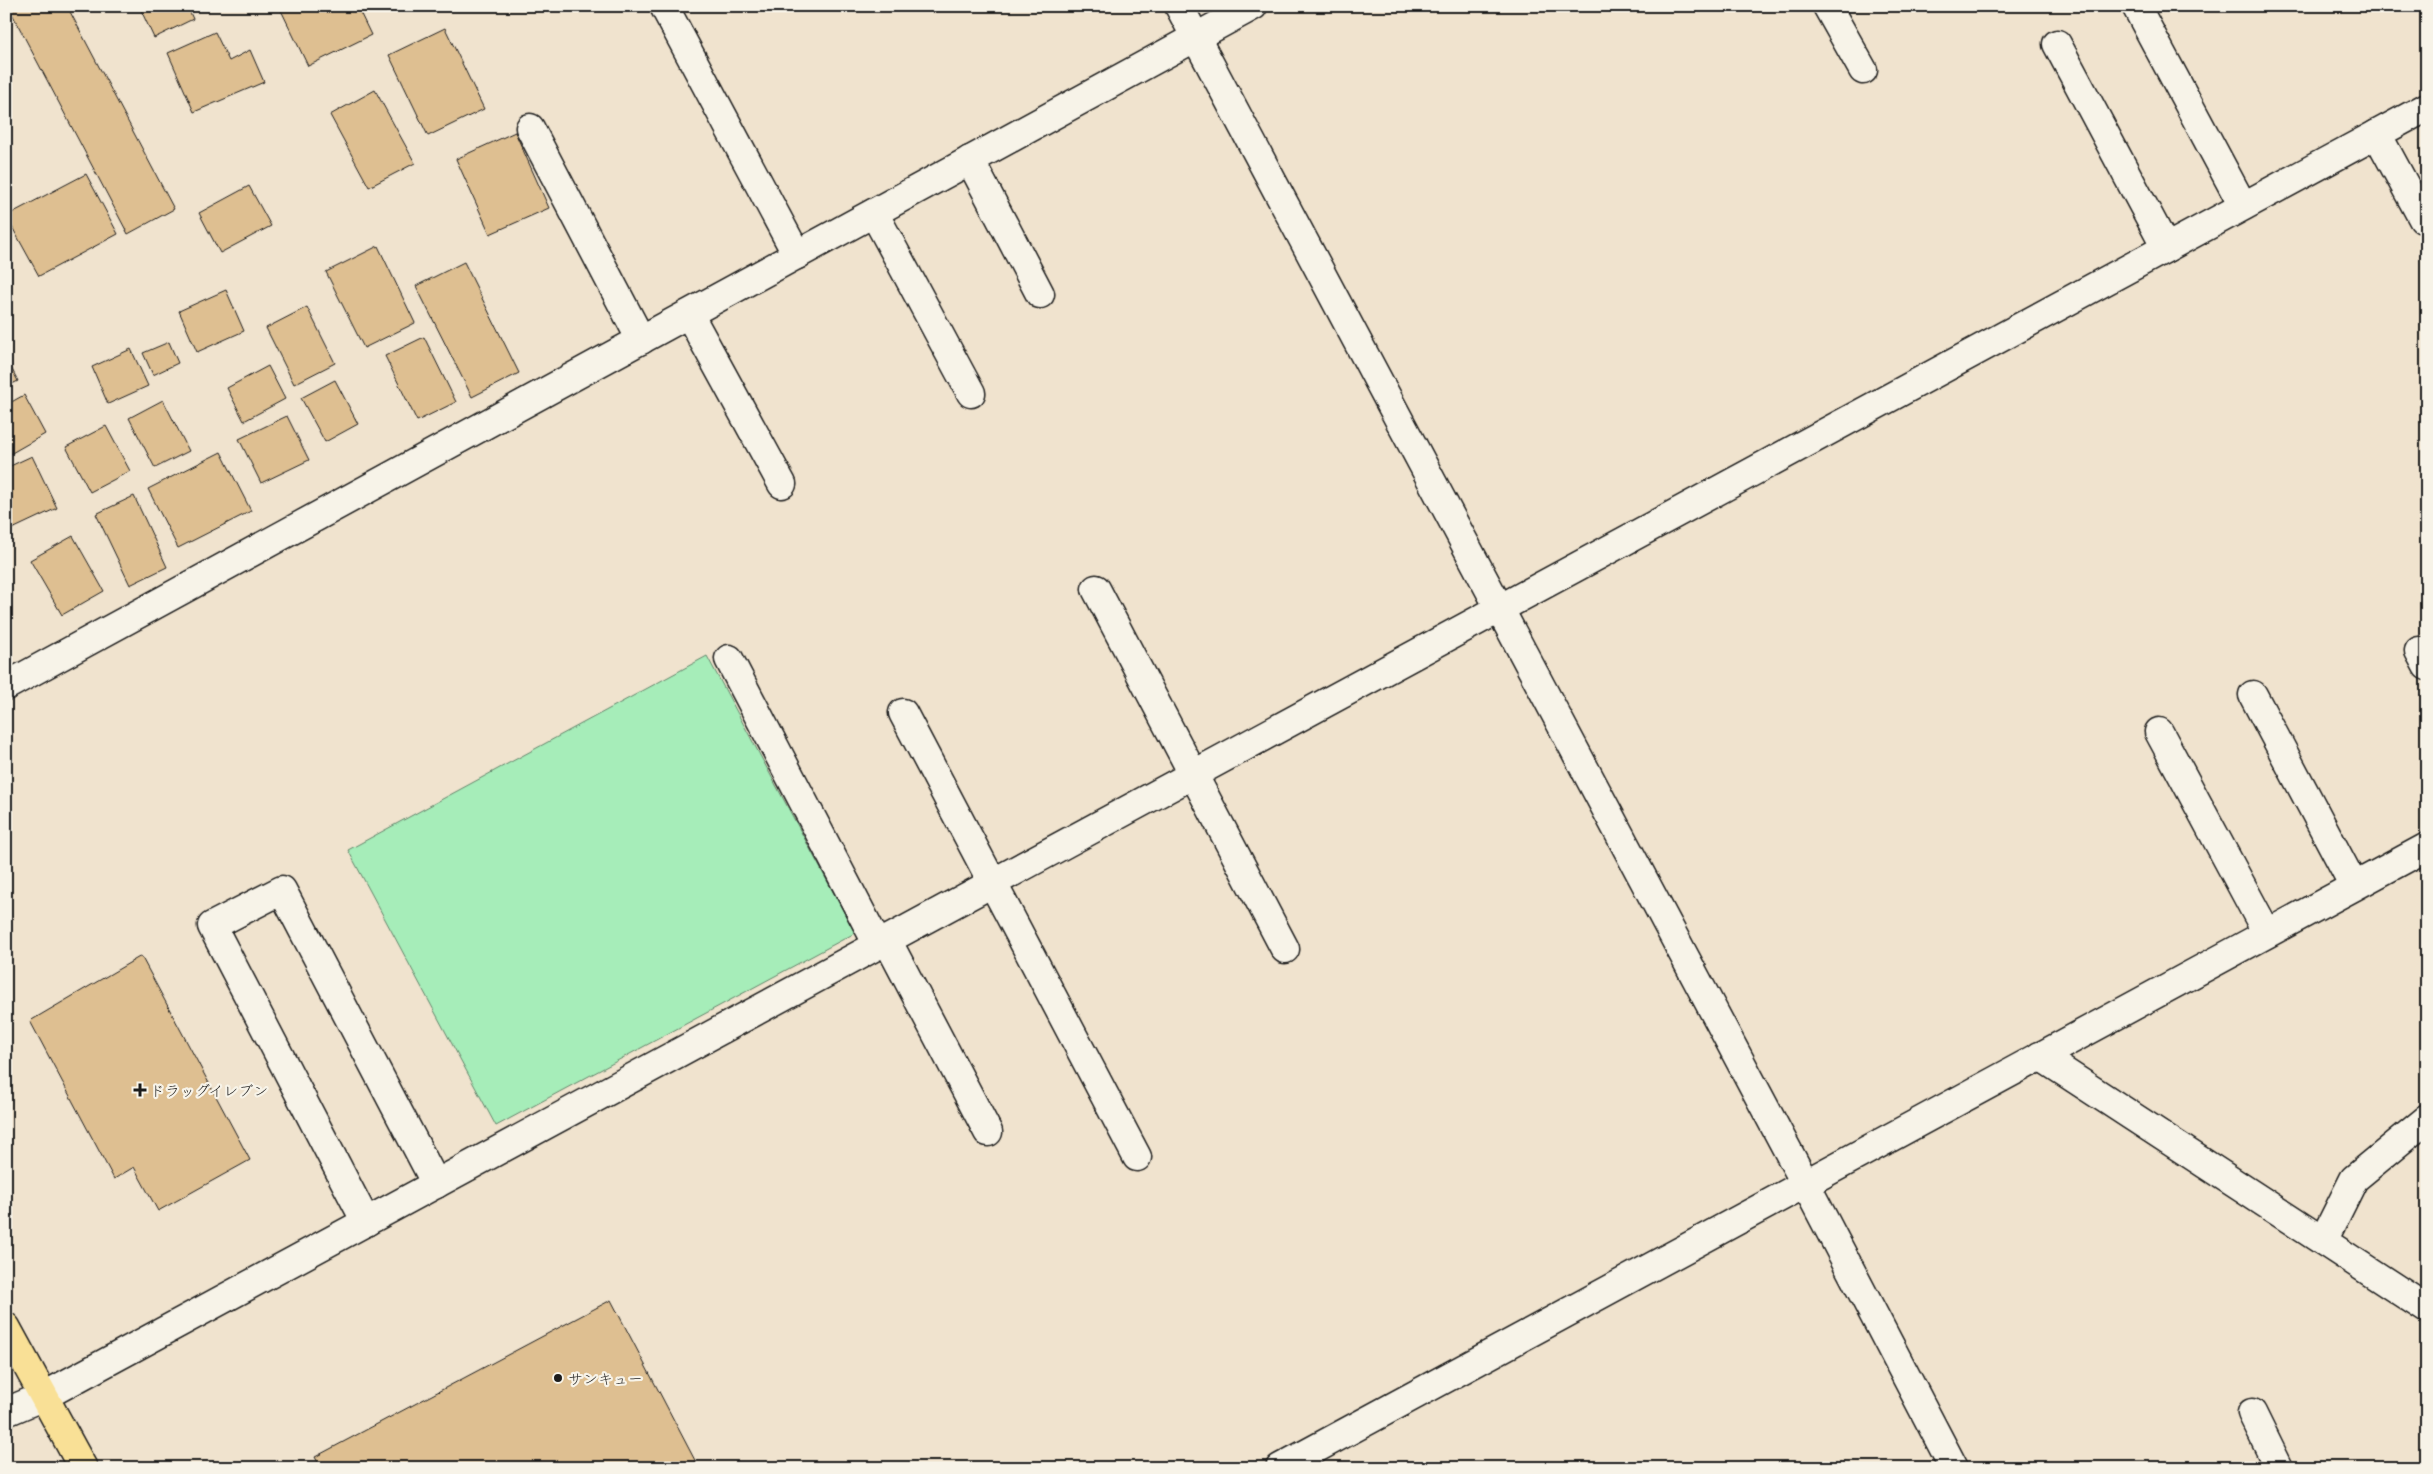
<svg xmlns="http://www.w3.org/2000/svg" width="2433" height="1474" font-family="Delius,'Klee One',sans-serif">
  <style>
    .green { fill: #a6edb9; stroke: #61846a }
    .building { fill: #debf91; stroke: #1c1c1c }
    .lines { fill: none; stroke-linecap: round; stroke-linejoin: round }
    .minor-casing { stroke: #1c1c1c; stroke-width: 31 }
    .primary-casing { stroke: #1c1c1c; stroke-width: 31 }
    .minor { stroke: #f7f3e8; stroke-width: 28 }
    .primary { stroke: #f9e096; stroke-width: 28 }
    .poi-dot { fill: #1c1c1c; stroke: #f7f3e8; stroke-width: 2 }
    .labels { text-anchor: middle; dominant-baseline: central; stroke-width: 4.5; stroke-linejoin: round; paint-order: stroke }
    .poi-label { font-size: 15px; fill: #1c1c1c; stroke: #f7f3e8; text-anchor: start }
  </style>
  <rect width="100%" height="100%" fill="#f0e3ce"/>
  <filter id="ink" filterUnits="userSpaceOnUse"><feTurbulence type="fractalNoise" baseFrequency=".02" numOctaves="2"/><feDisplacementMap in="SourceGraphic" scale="10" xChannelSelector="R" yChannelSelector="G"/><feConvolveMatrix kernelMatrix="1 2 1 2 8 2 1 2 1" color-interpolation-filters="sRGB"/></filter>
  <g filter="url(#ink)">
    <polygon class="green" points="707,656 855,933 496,1126 348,850"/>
    <g class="building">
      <polygon points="8,6 67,6 174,209 128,234"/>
      <polygon points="139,6 187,6 193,19 154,38"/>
      <polygon points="279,6 357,6 371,35 308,66"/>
      <polygon points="445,28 484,109 428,136 389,55"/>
      <polygon points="215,32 229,61 250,50 264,82 194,112 168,53"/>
      <polygon points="375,90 415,163 369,187 330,115"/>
      <polygon points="515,132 549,208 490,234 456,159"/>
      <polygon points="86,174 118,234 39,276 6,216"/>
      <polygon points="249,186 271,226 220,253 199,213"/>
      <polygon points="378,246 415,323 364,348 326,272"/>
      <polygon points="464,262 519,373 472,397 416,286"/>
      <polygon points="226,290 244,331 197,352 179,311"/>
      <polygon points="307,307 335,363 294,384 266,328"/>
      <polygon points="424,337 456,402 417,421 385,356"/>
      <polygon points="169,342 178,363 153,375 143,353"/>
      <polygon points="131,349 148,386 108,404 92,367"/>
      <polygon points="6,358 18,381 6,387"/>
      <polygon points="268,366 285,399 244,421 227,388"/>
      <polygon points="335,380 358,424 325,442 301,398"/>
      <polygon points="24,395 45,434 10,454 6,447 6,405"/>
      <polygon points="163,400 189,451 155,468 129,418"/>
      <polygon points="287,416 309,460 261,483 239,439"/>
      <polygon points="106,426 130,471 90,492 66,447"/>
      <polygon points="221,452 251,511 178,548 148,489"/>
      <polygon points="32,456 57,508 6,532 6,468"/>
      <polygon points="134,496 167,567 130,585 96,514"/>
      <polygon points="73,536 104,591 62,615 30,560"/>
      <polygon points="141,956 250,1160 158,1211 134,1167 114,1179 30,1021"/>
      <polygon points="611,1300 699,1468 321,1468 315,1457"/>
    </g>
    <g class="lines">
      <defs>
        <g id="minor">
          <polyline points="1179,6 1805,1183 1954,1468"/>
          <polyline points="1827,6 1863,70"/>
          <polyline points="2136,6 2243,206"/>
          <polyline points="665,8 797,255"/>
          <polyline points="2057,44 2166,248"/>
          <polyline points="530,128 641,340"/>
          <polyline points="2377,134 2423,219"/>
          <polyline points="970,160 1040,294"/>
          <polyline points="874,213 971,393"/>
          <polyline points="689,314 782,484"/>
          <polyline points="1096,589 1285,949"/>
          <polyline points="2419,651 2427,666"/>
          <polyline points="729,659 878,945"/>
          <polyline points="6,686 1253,6"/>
          <polyline points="2253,695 2354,886"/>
          <polyline points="903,713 1137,1157"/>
          <polyline points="2159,732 2267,933"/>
          <polyline points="887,940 988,1132"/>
          <polyline points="2040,1056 2427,1309"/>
          <polyline points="366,1222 212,926 282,890 436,1184"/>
          <polyline points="2323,1241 2354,1179 2427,1119"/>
          <polyline points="6,1412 44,1396 2427,107"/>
          <polyline points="2252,1413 2279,1468"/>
          <polyline points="1280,1468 2427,847"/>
        </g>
        <polyline id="primary" points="6,1327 83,1468"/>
      </defs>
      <use href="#minor" class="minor-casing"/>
      <use href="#primary" class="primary-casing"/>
      <use href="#minor" class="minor"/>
      <use href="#primary" class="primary"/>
    </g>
  </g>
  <g class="poi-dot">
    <path d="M137.5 1082.5h5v5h5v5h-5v5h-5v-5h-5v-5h5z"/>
    <circle cx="558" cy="1378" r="5"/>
  </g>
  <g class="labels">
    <g class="poi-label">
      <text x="150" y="1090">ドラッグイレブン</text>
      <text x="568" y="1378">サンキュー</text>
    </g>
  </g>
  <rect width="2433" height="1474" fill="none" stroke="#f7f3e8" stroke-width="25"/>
  <rect x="12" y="12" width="2408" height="1449" fill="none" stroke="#1c1c1c" stroke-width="2" filter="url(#ink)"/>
</svg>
